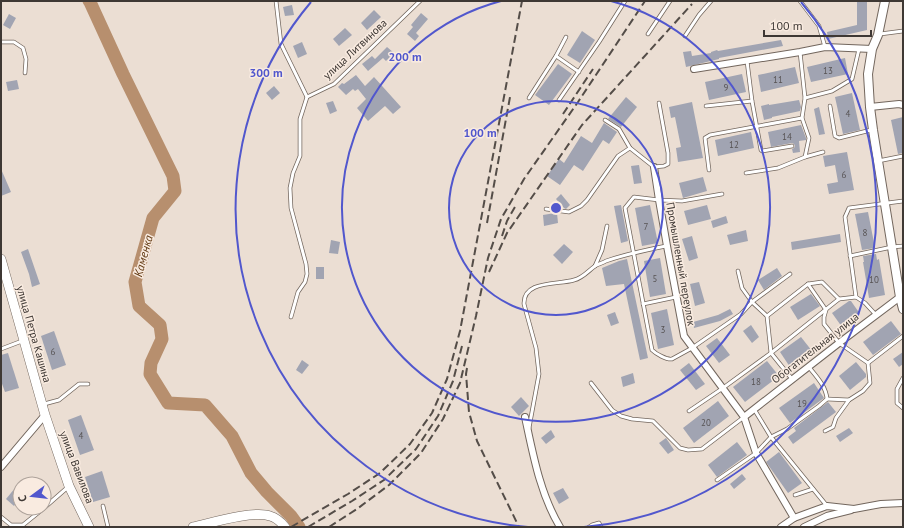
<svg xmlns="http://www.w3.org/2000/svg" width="904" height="528" font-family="'PT Sans',sans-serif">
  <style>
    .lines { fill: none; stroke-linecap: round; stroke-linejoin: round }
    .river { stroke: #b78f6e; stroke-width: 13 }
    .building { fill: #a1a4b2 }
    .service-casing { stroke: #72665d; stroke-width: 4.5 }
    .minor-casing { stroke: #72665d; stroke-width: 8 }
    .tertiary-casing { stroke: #72665d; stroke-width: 10 }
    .secondary-casing { stroke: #72665d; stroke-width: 10 }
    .service { stroke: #fff; stroke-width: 3 }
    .minor { stroke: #fff; stroke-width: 6 }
    .tertiary { stroke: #fff; stroke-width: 8 }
    .secondary { stroke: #fff; stroke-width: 9 }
    .rail { stroke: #544d48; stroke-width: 2; stroke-dasharray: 8 4; stroke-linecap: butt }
    .ring { fill: none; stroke: #5157cd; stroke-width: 2 }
    .labels { text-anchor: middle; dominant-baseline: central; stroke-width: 3; stroke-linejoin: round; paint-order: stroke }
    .number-label { font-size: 9px; fill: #575354 }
    .street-label { font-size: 11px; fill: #3e3834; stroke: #f9ebe0 }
    .water-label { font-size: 12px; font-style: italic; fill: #633b14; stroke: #f9ebe0 }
    .centre { fill: #5157cd; stroke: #f9ebe0; stroke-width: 2 }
    .ring-label { font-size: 12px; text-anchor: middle; font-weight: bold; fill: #5157cd; stroke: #f9ebe0; stroke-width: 3; stroke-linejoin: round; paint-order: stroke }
  </style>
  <rect width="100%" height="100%" fill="#ebded3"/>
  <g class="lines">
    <polyline class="river" points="89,1 90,2 123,74 173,176 175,191 153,218 135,282 139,306 160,325 162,339 151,363 150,374 168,403 205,405 232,436 251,473 267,492 291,516 299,527"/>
  </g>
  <g class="building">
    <polygon points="857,1 867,1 867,30 828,39 827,32 857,25"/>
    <polygon points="292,5 294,15 285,16 283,7"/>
    <polygon points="374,10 381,17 367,30 361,23"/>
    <polygon points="421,13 428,19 416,33 419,36 415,41 407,34 413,27 411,25"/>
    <polygon points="9,14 16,18 10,29 3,25"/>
    <polygon points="345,28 352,35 339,46 333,39"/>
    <polygon points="582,31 595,40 580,63 567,55"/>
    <polygon points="781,40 783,46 719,58 719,59 686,67 683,52 691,51 692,56 711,53 711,52 717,50 718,51"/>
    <polygon points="302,42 307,54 298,58 293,46"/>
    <polygon points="387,47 394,53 386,61 383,58 368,71 362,64 372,56 375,59"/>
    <polygon points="845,58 848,74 811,82 807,67"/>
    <polygon points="558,64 572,74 549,105 535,95"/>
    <polygon points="795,67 799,83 761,92 758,75"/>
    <polygon points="742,74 746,92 709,100 705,82"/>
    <polygon points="356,75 365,86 374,77 401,107 393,114 385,106 368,121 357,108 366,99 358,89 355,91 353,89 346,95 338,87 342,83 344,84"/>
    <polygon points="17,80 19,89 8,91 6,82"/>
    <polygon points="274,86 280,93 272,100 266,93"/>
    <polygon points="852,93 860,130 843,134 835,97"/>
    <polygon points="626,97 637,107 621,127 608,119"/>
    <polygon points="799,100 801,107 800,111 772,117 772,118 764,120 761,106 769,104 769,105"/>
    <polygon points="333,101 337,111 330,114 326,103"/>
    <polygon points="692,102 703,158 678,162 676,148 681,147 675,117 671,118 669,107"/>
    <polygon points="819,107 825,134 819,135 814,109"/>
    <polygon points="903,117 903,153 898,154 891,120"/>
    <polygon points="604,123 617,132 609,144 603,140 583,171 574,165 560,185 547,176 559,159 564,163 581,136 592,143"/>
    <polygon points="801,125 806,138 806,140 799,141 800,152 793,153 792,149 794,148 795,146 794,144 792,143 771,147 768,132"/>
    <polygon points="751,132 754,148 718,156 715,140"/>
    <polygon points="847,152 854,190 829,194 827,184 838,182 835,165 825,167 823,156"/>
    <polygon points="639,165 642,183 634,184 631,166"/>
    <polygon points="1,169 11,192 1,196"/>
    <polygon points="703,177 707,191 683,198 679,183"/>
    <polygon points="561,194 570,205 566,209 564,208 556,199"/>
    <polygon points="621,205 628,241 621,243 614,206"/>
    <polygon points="650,205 658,243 642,246 635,208"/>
    <polygon points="707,205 711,219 688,225 684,211"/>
    <polygon points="868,212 875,248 862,250 855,214"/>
    <polygon points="555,213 557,213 558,223 544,226 543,215"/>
    <polygon points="726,216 728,223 713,228 711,221"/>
    <polygon points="746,230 748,241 730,245 727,235"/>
    <polygon points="840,234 841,242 792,250 791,242"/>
    <polygon points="692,236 698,258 689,261 682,239"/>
    <polygon points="331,240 340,242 338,254 329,253"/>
    <polygon points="564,244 573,252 562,264 553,255"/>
    <polygon points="28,249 40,284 32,287 29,274 21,252"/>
    <polygon points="876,254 877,260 879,259 885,295 869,298 863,262 864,262 863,256"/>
    <polygon points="660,258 666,294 650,297 644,261"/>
    <polygon points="627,259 648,358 640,360 624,284 606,286 602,268 619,261"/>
    <rect x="316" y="267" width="8" height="12"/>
    <polygon points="777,268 782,276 764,290 758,280"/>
    <polygon points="699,282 705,303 695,306 690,284"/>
    <polygon points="811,294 820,306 798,320 790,307"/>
    <polygon points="849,301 851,301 860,314 842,327 832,313"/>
    <polygon points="667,309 674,345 658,349 651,313"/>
    <polygon points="730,309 733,314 720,321 694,328 693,322 718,315"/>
    <polygon points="615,312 619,323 611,326 607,315"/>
    <polygon points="891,321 901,334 873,355 863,342"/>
    <polygon points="751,325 759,337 752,343 743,331"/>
    <polygon points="54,331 66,365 52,370 41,336"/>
    <polygon points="801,337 812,351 790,367 780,352"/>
    <polygon points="717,338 730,355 719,363 706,346"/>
    <polygon points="903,352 903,364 899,367 893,359"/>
    <polygon points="8,353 19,388 5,392 1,381 1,355"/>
    <polygon points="302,360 309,365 302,374 296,370"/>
    <polygon points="767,361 779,376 745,402 733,387"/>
    <polygon points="856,362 866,374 866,377 850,390 839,376"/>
    <polygon points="689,363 705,384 696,390 680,370"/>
    <polygon points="633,373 635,383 623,387 621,377"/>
    <polygon points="814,383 824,398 790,423 779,408"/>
    <polygon points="521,397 529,406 519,416 511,407"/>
    <polygon points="718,401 729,416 694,443 683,428"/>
    <polygon points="828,402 836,412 793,444 788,437 796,431 794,428"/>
    <polygon points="81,415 94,450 80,455 68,420"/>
    <polygon points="849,428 853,433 840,442 836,436"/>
    <polygon points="551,430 555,437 546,444 541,438"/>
    <polygon points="666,438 674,450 668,454 659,443"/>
    <polygon points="737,442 747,455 717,477 708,465"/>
    <polygon points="779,452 802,483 788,493 766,462"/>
    <polygon points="102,471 110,497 93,502 85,477"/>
    <polygon points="742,474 746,479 734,489 730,484"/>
    <polygon points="20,482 20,498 14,506 6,499"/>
    <polygon points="563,488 569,498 559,504 553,493"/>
  </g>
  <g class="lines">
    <defs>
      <g id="service">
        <polyline points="276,1 281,44 307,97"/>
        <polyline points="800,1 819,26 825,47"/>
        <polyline points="648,34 670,1"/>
        <polyline points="880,34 903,31"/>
        <polyline points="685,36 699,15 711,1"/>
        <polyline points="1,42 14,42 23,48 26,59 25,73"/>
        <polyline points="800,52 805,98 802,118 809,138 805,157"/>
        <polyline points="556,56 579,72"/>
        <polyline points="747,61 752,101 761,150 762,151 792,146"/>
        <polyline points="529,98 556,56 566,37"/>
        <polyline points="805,98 832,91 852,79 859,49"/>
        <polyline points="559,100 599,42 625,1"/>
        <polyline points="706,106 752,101"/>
        <polyline points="830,106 835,136 839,138 871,130"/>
        <polyline points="605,120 619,129 630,148"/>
        <polyline points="878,161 903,156"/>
        <polyline points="709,170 705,138 710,135 802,118"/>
        <polyline points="746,173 778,168 805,157 823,152"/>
        <path d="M722,194L682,201L659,200L634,197L625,208L652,350C656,354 667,360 672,359L692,348L741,314L752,302L767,316L771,353L792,379"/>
        <polyline points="546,209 569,212 581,206 587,200 618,156 630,148 654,167 664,166 668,164 668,153 659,103"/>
        <polyline points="850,256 892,247 903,246"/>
        <polyline points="595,266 602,250 607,226"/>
        <polyline points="738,271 742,288 752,302 790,274"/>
        <polyline points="808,284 822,282 839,299"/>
        <polyline points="856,297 845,217 849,208 903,201"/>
        <polyline points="643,304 676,297"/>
        <polyline points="767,316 808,284 826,310 824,317 824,324 839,343 868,363 903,336"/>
        <polyline points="291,317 298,292 305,282 307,274 306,264 291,208 290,188 293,173 300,156 300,119 307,97 334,84 420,1"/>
        <polyline points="1,349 22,341"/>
        <polyline points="903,378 897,389 897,403 903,408"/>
        <polyline points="591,383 612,410 621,416 632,419 653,421 680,448 688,450 702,449 744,417"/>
        <polyline points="827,399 849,400"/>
        <polyline points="44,404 59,400 79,384 88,384"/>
        <polyline points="754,409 771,437 827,506"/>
        <polyline points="689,411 723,388 771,353 839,299 856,297 865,303 876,315"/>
        <path d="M529,428L539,374L536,348L524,304C523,280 558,285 574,280C583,278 588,271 595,266C598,264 603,263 606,261C626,254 646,250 666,246"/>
        <polyline points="825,431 833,427 836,418 849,400 863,391 870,383 868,363"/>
        <path d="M717,480L756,453L771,437L787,429L819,406L827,399C826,386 816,376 808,366"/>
        <polyline points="795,495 813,489"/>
        <polyline points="103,506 108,527"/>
        <polyline points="44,508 68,487"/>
        <polyline points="1,517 11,525 23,525 44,508"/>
        <polyline points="589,527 592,525 599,523 601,527"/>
      </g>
      <g id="minor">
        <polyline points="694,69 800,52 825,47 872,49"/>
        <polyline points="870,107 899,104 903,105"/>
        <polyline points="654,167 659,200 667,246 684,336 744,417 756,453 794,518"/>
        <path d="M525,417C533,454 540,494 560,527"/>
        <polyline points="744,417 839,343 900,297"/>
        <polyline points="1,467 45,415"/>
        <polyline points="781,527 794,518 827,506 854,509 881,504 903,503"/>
        <polyline points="804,527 827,516 851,510"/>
      </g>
      <polyline id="tertiary" points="885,1 878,35 872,49 868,74 870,107 873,130 900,297 903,309"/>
      <g id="secondary">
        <polyline points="1,259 45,415 69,486 89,527"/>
        <path d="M193,527C211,523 254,510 270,516C277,518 281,522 285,527"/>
      </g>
    </defs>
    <use href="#service" class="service-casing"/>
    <use href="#minor" class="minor-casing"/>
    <use href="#tertiary" class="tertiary-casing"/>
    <use href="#secondary" class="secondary-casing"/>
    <use href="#service" class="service"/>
    <use href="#minor" class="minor"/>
    <use href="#tertiary" class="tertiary"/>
    <use href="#secondary" class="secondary"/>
    <g class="rail">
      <polyline points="563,114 593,69"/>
      <polyline points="487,223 510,97"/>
      <polyline points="502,236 507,221 516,205"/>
      <polyline points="489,272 507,233 582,125 692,4"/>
      <polyline points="467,368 466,374 469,412 477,441 519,527"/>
      <polyline points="291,527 348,494 380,473 410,444 432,413 447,379 460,331 522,1"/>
      <polyline points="308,527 352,501 384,480 416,449 438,416 453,381 462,346"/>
      <polyline points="329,527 357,509 389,485 421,453 443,419 460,383 476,316 488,258 501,219 524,179 578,102 645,1"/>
    </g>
  </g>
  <g class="ring">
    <circle cx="556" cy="208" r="107"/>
    <path d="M611 1A214 214 0 1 1 501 1"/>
    <path d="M528 527A320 320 0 0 1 311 2M801 2A320 320 0 0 1 584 527"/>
  </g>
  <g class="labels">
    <g class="number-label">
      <text x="828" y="70">13</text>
      <text x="778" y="79">11</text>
      <text x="726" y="87">9</text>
      <text x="848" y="113">4</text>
      <text x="787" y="136">14</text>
      <text x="734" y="144">12</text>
      <text x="844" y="174">6</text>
      <text x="646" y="226">7</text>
      <text x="865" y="232">8</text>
      <text x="655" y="278">5</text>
      <text x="874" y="279">10</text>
      <text x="663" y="329">3</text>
      <text x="53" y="351">6</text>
      <text x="756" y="381">18</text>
      <text x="802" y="403">19</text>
      <text x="706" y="422">20</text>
      <text x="81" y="435">4</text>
    </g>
    <g class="street-label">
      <text transform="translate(355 49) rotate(-43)">улица Литвинова</text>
      <text transform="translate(681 264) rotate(80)">Промышленный переулок</text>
      <text transform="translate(34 334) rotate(74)">улица Петра Кашина</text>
      <text transform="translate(815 348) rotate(-38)">Обогатительная улица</text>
      <text transform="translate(77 467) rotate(69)">улица Вавилова</text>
    </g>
    <g class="water-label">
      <text transform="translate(143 256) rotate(-75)">Каменка</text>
    </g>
  </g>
  <circle cx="556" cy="208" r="6" class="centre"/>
  <g class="ring-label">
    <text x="405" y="61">200 m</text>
    <text x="266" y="77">300 m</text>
    <text x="480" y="137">100 m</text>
  </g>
  <rect width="904" height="528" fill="none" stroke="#3e3834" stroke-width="4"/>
  <g transform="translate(32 496) rotate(255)"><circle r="19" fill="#f9ebe0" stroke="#aea39b"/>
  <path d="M0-3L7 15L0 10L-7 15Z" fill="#5157cd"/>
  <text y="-6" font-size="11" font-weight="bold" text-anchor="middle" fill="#3e3834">С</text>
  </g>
  <path d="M764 30v6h107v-6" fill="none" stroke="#3e3834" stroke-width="2"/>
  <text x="770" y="30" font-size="12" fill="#3e3834" stroke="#f9ebe0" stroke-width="3" paint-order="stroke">100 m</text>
</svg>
